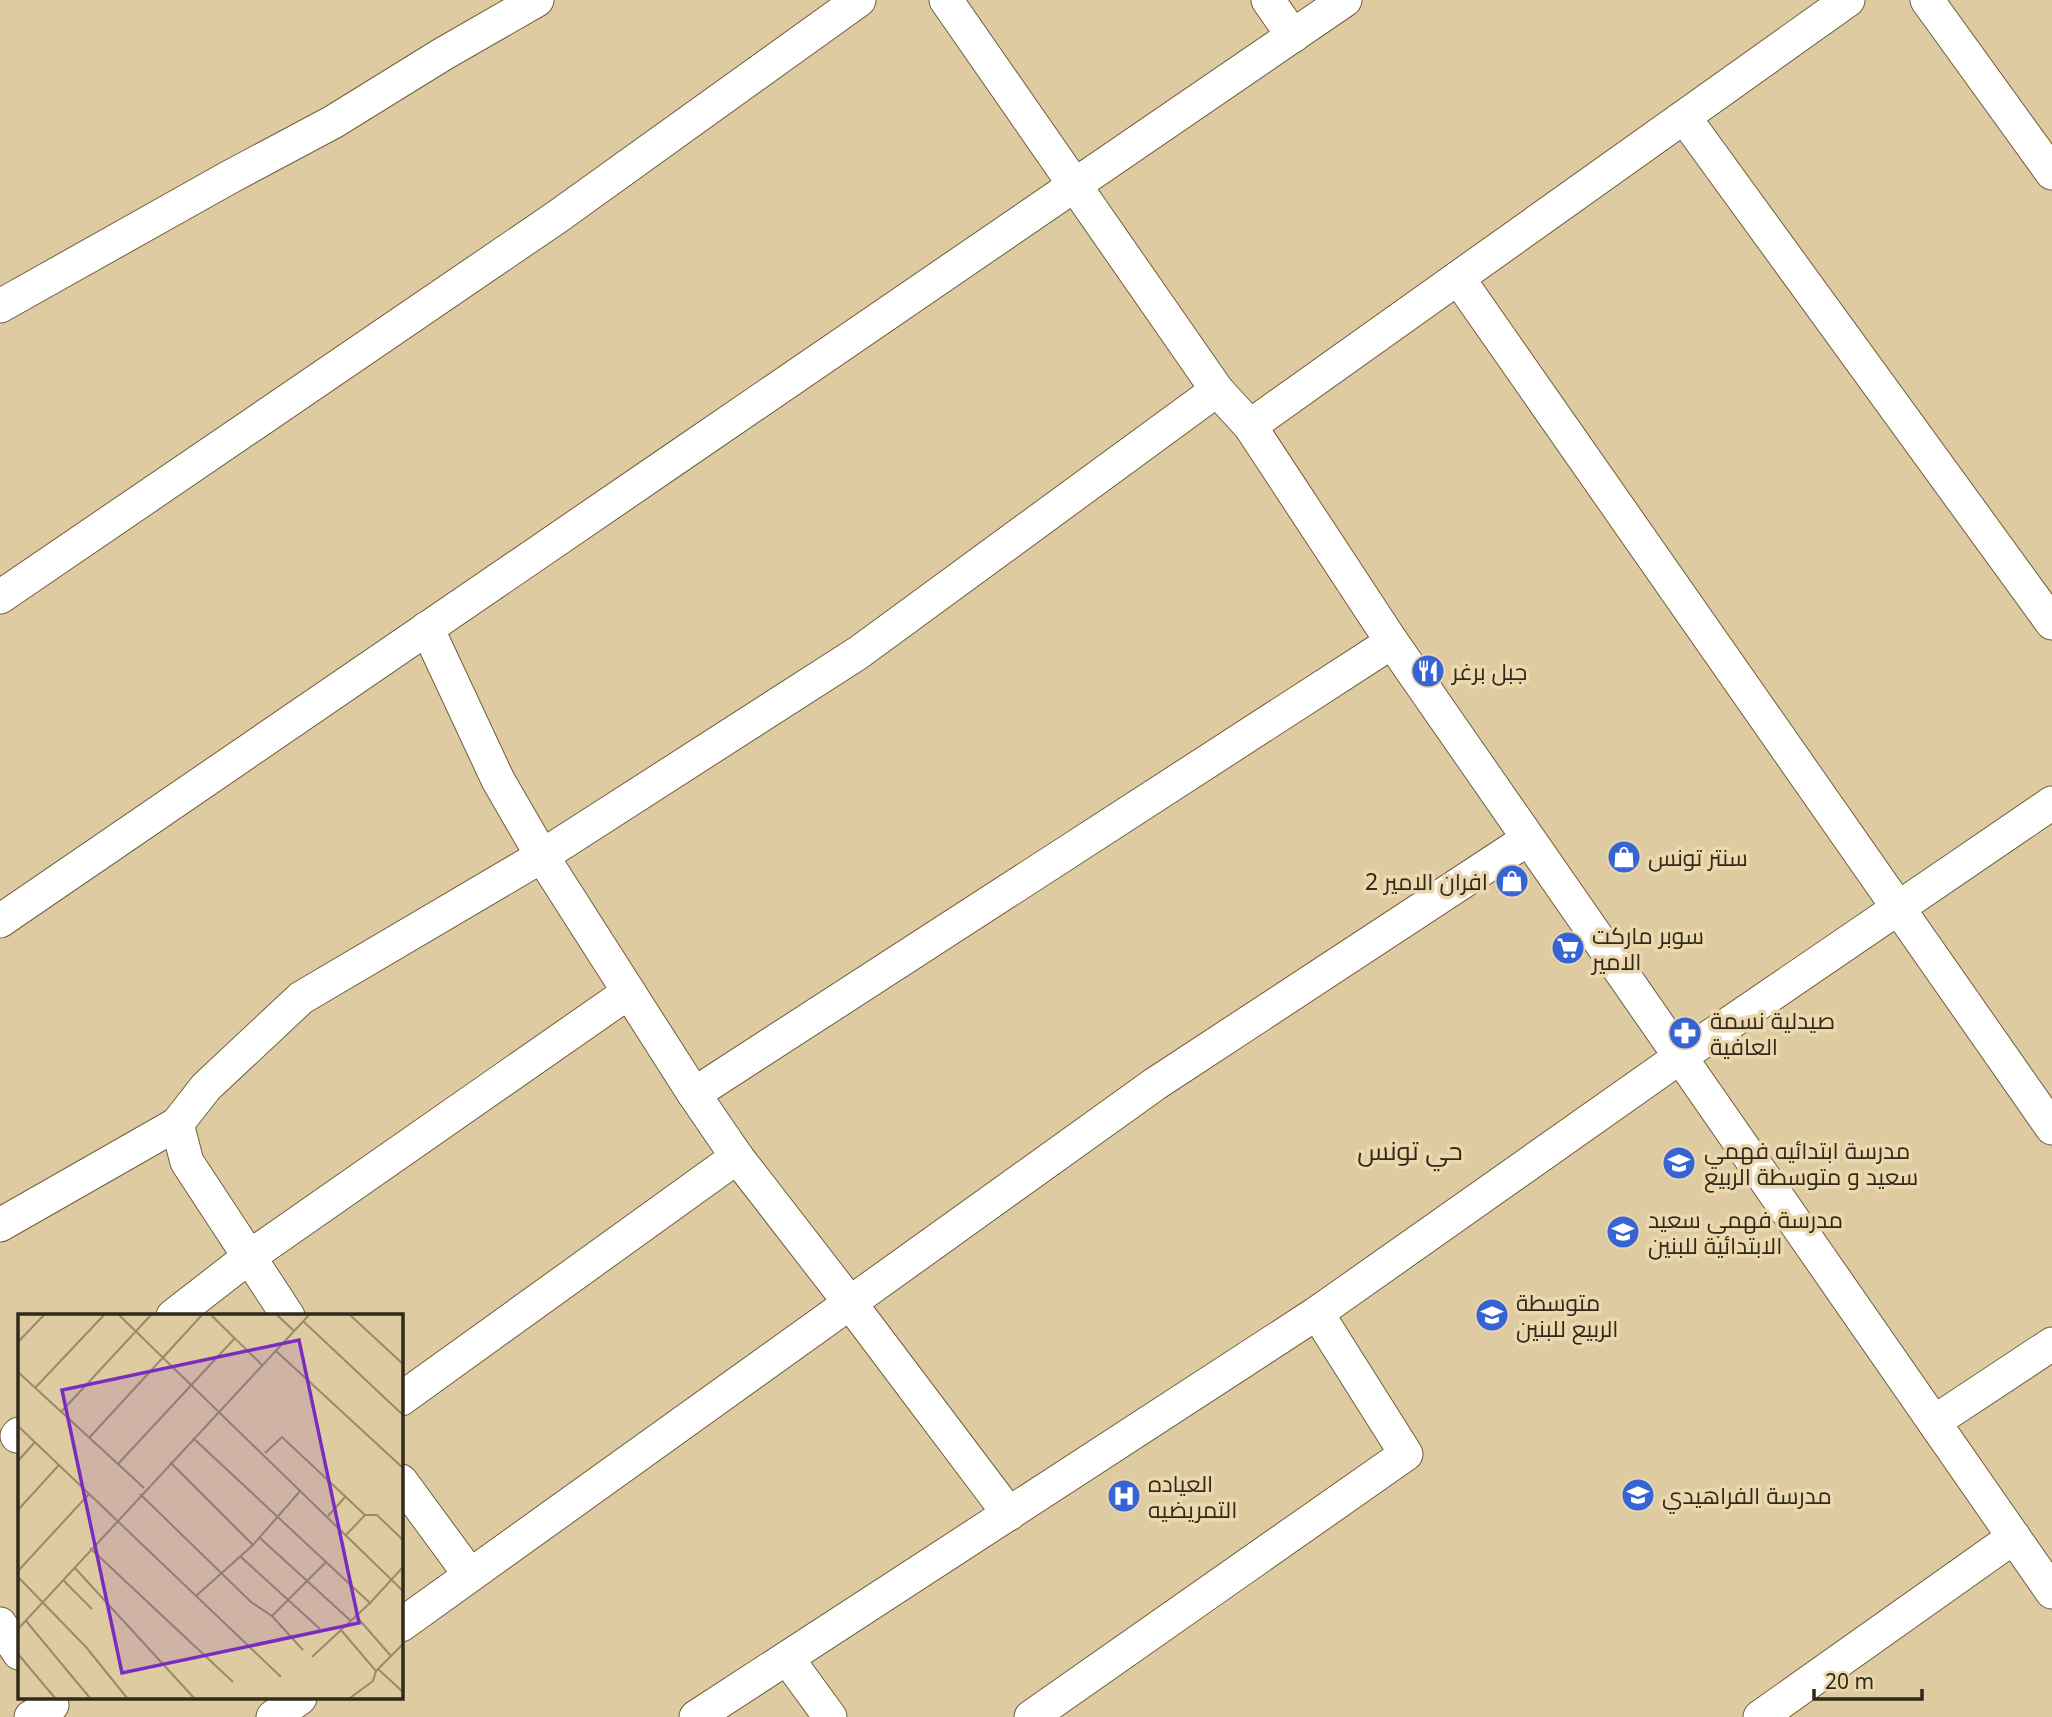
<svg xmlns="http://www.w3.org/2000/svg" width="2052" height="1717" font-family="'Noto Sans',Cairo,sans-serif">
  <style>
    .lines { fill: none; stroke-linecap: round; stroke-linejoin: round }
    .minor-casing { stroke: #705e3a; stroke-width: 35 }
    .minor { stroke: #fff; stroke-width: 33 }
    .labels { text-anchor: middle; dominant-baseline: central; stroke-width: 7; stroke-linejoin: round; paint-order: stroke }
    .poi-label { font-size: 23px; fill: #31291a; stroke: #ecd8af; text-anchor: start }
    .quarter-label { font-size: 26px; fill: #31291a; stroke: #ecd8af }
    .inset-road { fill: none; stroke: #998a6c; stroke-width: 2 }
    .view { fill: #7b2cbf; fill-opacity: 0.15; stroke: #7b2cbf; stroke-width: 3.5 }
    .inset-edge { fill: none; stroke: #31291a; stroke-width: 3.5 }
  </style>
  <rect width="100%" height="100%" fill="#dfcba2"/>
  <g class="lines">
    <defs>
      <g id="minor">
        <polyline points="946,0 1217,390 1250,426 1392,642 2052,1592"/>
        <polyline points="1268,0 1293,36"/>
        <polyline points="1927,0 2052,173"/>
        <polyline points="1684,117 2052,623"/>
        <polyline points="1458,278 2052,1128"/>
        <polyline points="0,306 228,178 333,122 443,54 537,0"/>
        <polyline points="1250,426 1848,0"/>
        <polyline points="0,597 557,217 859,0"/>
        <polyline points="427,628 498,780 542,856 694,1094 737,1157 850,1303 1009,1514"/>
        <path d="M0,921C448,613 897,308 1345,0"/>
        <polyline points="694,1094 1392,642"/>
        <polyline points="0,1225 177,1124"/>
        <polyline points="173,1316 249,1257 629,992"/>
        <polyline points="288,1316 187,1162 177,1124 206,1087 301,998 542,856 858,653 1217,390"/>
        <polyline points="401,1399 737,1157"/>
        <polyline points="1934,1422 2052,1344"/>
        <polyline points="17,1436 19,1434"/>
        <polyline points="401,1481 470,1575"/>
        <polyline points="0,1624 19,1653"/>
        <polyline points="401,1625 1155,1084 1528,839"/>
        <polyline points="787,1658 830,1717"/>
        <polyline points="31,1717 52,1705"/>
        <polyline points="273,1717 300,1698"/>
        <polyline points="696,1717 1317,1313 1680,1057 2052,803"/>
        <polyline points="1031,1717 1406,1454 1317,1313"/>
        <polyline points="1760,1717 2014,1537"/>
      </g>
    </defs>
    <use href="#minor" class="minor-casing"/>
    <use href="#minor" class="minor"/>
  </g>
  <defs>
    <symbol id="restaurant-disc" viewBox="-11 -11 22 22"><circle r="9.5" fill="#3764d4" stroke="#ecd8af"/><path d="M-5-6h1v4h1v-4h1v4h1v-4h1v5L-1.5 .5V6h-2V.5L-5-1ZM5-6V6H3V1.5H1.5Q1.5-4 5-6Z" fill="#fff"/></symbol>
    <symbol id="shop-disc" viewBox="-11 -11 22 22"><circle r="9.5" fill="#3764d4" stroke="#ecd8af"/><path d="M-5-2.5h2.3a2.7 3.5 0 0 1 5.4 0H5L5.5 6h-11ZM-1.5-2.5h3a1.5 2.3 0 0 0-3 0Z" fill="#fff"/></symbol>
    <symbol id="supermarket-disc" viewBox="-11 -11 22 22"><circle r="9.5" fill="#3764d4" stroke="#ecd8af"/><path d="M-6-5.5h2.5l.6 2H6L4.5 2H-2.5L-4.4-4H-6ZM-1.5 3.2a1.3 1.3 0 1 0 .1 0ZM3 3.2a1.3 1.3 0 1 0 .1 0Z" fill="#fff"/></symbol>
    <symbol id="pharmacy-disc" viewBox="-11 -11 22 22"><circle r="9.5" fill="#3764d4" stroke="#ecd8af"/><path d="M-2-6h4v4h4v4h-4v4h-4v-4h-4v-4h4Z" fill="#fff"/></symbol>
    <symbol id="school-disc" viewBox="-11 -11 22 22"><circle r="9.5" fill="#3764d4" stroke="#ecd8af"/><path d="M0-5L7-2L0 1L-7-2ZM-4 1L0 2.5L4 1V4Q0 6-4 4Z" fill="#fff"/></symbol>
    <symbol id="hospital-disc" viewBox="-11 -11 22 22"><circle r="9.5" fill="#3764d4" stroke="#ecd8af"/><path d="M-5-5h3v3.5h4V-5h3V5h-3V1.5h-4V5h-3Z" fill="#fff"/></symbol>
  </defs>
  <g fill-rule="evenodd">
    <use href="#restaurant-disc" x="1409" y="652" width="38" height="38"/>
    <use href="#shop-disc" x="1605" y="838" width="38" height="38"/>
    <use href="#shop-disc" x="1493" y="862" width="38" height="38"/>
    <use href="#supermarket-disc" x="1549" y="929" width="38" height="38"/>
    <use href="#pharmacy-disc" x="1666" y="1014" width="38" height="38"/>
    <use href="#school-disc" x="1660" y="1144" width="38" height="38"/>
    <use href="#school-disc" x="1604" y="1213" width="38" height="38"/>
    <use href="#school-disc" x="1473" y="1296" width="38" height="38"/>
    <use href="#school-disc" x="1619" y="1476" width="38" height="38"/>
    <use href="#hospital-disc" x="1105" y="1477" width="38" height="38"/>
  </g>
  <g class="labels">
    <g class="poi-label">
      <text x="1452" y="671">جبل برغر</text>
      <text x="1648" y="857">سنتر تونس</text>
      <text x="1488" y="881" text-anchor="end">افران الامير 2</text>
      <text x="1592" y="935">سوبر ماركت<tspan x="1592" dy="26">الامير</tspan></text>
      <text x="1710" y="1020">صيدلية نسمة<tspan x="1710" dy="26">العافية</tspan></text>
      <text x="1704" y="1150">مدرسة ابتدائيه فهمي<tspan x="1704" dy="26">سعيد و متوسطة الربيع</tspan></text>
      <text x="1648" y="1219">مدرسة فهمي سعيد<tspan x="1648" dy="26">الابتدائية للبنين</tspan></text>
      <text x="1516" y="1302">متوسطة<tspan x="1516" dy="26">الربيع للبنين</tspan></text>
      <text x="1148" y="1483">العياده<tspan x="1148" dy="26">التمريضيه</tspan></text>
      <text x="1662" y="1495">مدرسة الفراهيدي</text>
    </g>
    <g class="quarter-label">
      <text x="1410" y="1150">حي تونس</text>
    </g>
  </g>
  <g transform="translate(18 1314)">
    <rect width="385" height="385" fill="#dfcba2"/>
    <path class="inset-road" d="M101,1L385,277M193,1L244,51M259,1L276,17M332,1L385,50M285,7L385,101M0,28L26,1M257,36L385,154M0,58L126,174M17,74L86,1M43,98L133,1M0,112L263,363M71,124L184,1M175,124L352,289L385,253M247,139L264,123L347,201M0,147L17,128M152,148L235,231M100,150L217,24M122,180L233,288L254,302L308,248M0,196L41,151M310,202L328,182M328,221L347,201H359L385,226M242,224L333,307M72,234L215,368M223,243L302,315M56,253L176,384M0,257L71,180M0,263L68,333L109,384M45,266L74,295M178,282L235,231L283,176M254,302L285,336M338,302L373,342M8,307L72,384M0,315L291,1M323,316L358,357L355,367L332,384M0,340L37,384M294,343L352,289M360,355L385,378M358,357L385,330"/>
    <path class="view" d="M281,26L341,309L104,359L44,76Z"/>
    <rect width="385" height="385" class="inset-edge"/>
  </g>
  <path d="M1814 1689v10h108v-10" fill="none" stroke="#31291a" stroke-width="3.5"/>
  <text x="1825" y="1689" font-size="21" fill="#31291a" stroke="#ecd8af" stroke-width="5" paint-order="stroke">20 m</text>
</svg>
